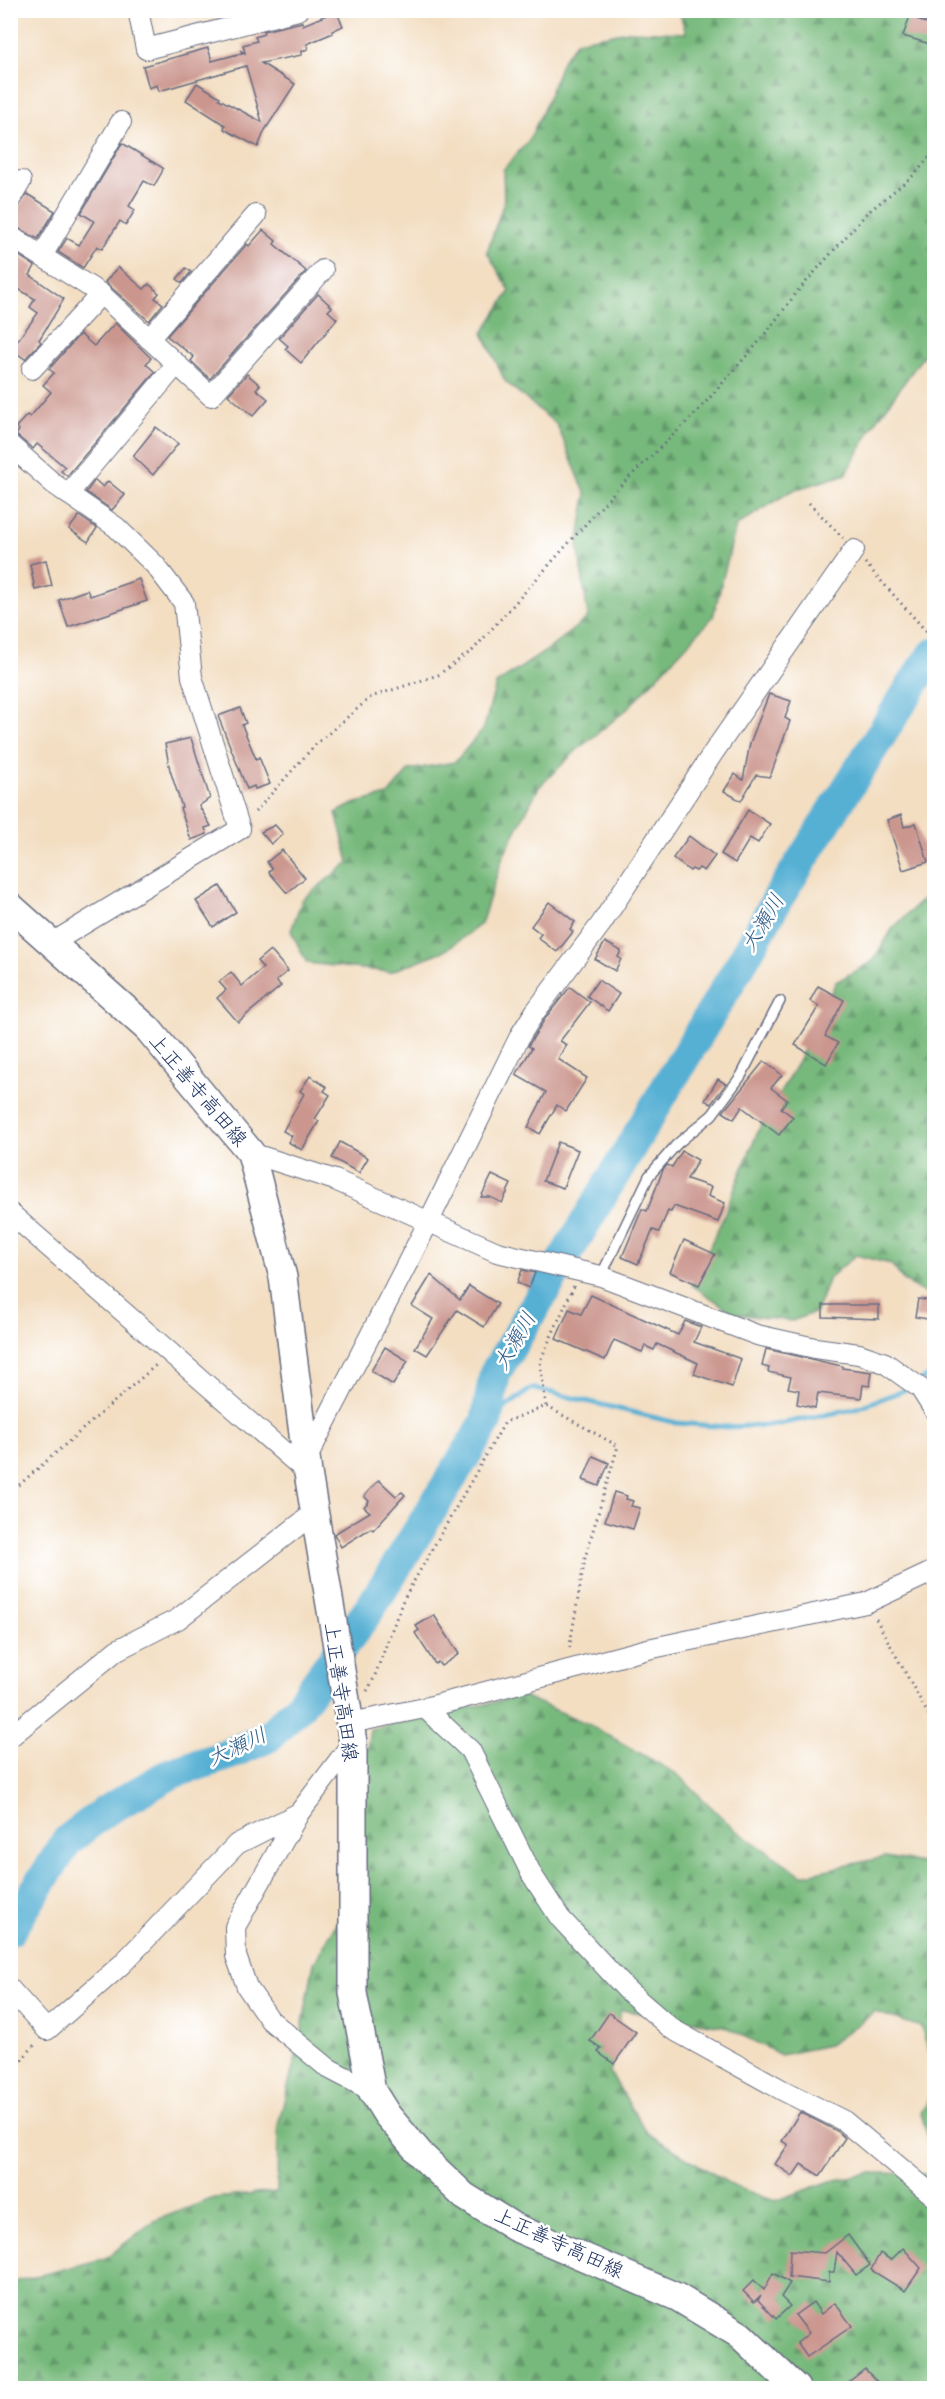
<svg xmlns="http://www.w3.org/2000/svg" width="945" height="2399" font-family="Pangolin,'Klee One',sans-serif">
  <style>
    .forest { fill: url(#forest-firs); stroke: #49746d; stroke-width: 1.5 }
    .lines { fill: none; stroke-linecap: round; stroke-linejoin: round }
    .stream { stroke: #57b0d4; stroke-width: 5 }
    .river { stroke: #57b0d4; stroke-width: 32 }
    .building { fill: #cb968e }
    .service-casing { stroke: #676c81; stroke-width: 12 }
    .minor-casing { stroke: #676c81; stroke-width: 22 }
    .secondary-casing { stroke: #676c81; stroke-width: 30 }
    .path { stroke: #676c81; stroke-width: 3; stroke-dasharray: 1.5 4.5; stroke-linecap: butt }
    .service { stroke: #fff; stroke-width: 9 }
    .minor { stroke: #fff; stroke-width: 20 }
    .secondary { stroke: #fff; stroke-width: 27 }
    .labels { text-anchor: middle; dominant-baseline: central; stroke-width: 5; stroke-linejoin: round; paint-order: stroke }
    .street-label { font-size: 20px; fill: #1b2f5e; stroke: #fff }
    .water-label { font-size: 21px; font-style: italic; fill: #305c87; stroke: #fff }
  </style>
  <defs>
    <pattern id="forest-firs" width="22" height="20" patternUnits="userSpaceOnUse" patternTransform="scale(1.5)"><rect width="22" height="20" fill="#77b97c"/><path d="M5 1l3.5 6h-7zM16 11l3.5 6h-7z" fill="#619769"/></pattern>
  </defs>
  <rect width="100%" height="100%" fill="#fff"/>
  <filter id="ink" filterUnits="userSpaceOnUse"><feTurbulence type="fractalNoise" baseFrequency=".0167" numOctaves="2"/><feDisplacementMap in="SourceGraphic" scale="12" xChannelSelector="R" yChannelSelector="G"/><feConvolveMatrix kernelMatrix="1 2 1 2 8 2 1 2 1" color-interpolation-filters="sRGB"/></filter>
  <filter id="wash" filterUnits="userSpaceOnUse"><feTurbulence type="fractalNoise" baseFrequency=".008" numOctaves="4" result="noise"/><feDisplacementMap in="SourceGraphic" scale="24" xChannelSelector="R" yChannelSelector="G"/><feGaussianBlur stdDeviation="1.35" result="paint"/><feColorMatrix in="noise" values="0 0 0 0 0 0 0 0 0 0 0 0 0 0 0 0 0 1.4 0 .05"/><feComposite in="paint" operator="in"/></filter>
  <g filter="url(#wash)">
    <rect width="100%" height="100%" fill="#f3dec2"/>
    <g class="forest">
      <polygon points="679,11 934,11 934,333 929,348 875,423 846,474 791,491 736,526 713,617 626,710 576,751 539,787 503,856 481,924 446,950 390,972 307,963 291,931 302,900 349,862 336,813 353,804 388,795 409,770 455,762 484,728 496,684 549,649 588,617 578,545 586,495 557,425 505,381 483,333 510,291 487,252 504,202 503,170 529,140 546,104 562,61 577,41 628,31 686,33"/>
      <polygon points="934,889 934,1299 904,1281 891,1264 856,1255 829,1278 816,1312 792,1321 735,1314 692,1285 721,1222 758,1131 796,1065 836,982 873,961 893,928"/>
      <polygon points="523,1696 588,1724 677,1774 734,1829 802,1875 885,1857 934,1865 934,2064 921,2027 875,2012 829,2045 781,2055 724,2026 621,2010 610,2073 647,2133 733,2186 775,2201 831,2181 868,2173 934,2174 934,2388 11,2388 10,2283 106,2258 154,2221 214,2198 277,2192 278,2124 299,2045 314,1963 341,1915 370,1729"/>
      <polygon points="934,2090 934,2149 930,2145 921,2113"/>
    </g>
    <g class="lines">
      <g class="stream">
        <polyline points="920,1381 934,1373"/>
        <polyline points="486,1422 532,1388 677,1423 727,1427 774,1425 854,1409 910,1388"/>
      </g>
      <polyline class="river" points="10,1930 68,1840 104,1812 172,1773 225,1756 268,1737 300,1705 371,1607 486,1422 495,1373 746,955 778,898 925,665 934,654"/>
    </g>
    <g id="blocks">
      <g class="building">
        <polygon points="336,11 343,26 332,31 333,33 307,44 308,49 302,51 302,55 261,63 295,84 265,130 258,147 224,129 225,125 186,100 197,83 220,97 219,99 262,122 246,66 159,91 157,85 149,88 143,66 208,48 212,61 242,53 241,51 245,53 243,45 257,41 255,37 264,34 263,31 302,22 303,25"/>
        <polygon points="911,13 920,21 934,26 934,38 932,37 930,44 903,36"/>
        <polygon points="122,143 163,168 162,172 154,186 144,181 129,206 135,210 126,225 120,221 102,249 97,246 83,268 58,252 67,238 79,245 94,221 81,213"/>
        <polygon points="27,194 55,211 38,239 10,224 10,219"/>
        <polygon points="263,230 276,241 274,244 306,271 210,379 191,361 194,357 167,336 247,244 249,246"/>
        <polygon points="12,251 35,266 30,275 64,299 39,340 41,342 25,359 11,349 38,313 30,307 35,299 10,284"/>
        <polygon points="118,267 144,289 149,284 159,293 155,298 163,304 149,321 105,282"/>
        <polygon points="186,268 191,272 182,283 177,279"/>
        <polygon points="318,294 332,307 328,311 337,319 301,363 285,349 288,346 279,338"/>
        <polygon points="115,323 151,358 146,364 155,372 67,476 61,471 65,467 37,444 33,449 16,435 19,430 16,427 27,415 30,417 51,392 43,385 54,373 49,369 80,334 94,346"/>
        <polygon points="247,374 260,385 256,389 268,399 253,416 228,395"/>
        <polygon points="156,427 178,444 153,475 133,456"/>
        <polygon points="95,480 103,487 108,481 125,495 112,510 86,492"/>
        <polygon points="79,516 97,528 88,542 69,529"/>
        <polygon points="46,560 52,586 35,590 30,564"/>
        <polygon points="139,579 147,601 68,627 59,600 87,590 90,596"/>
        <polygon points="769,694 791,701 785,718 790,721 770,777 756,775 741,801 724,791 735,774 743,780 750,743"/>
        <polygon points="240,708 246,723 242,725 256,759 259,757 270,784 255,789 254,786 247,789 218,716"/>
        <polygon points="191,738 210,798 199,806 211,826 205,828 207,834 191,840 180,808 182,807 170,770 165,744"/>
        <polygon points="748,810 770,824 758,843 750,838 735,863 721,854"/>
        <polygon points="901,815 904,827 916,823 928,862 903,870 887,820"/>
        <polygon points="275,825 283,834 271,844 261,832"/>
        <polygon points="689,836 715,856 704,871 699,868 696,871 692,869 690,871 673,858"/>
        <polygon points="282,850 305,878 287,893 269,872 272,869 267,862"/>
        <polygon points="220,886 236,912 213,927 196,901"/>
        <polygon points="549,902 575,922 570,929 573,932 557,952 538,938 541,934 531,926"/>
        <polygon points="605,942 621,951 618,957 621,959 615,971 595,959"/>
        <polygon points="270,950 288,971 276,981 281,986 238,1022 217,998 226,990 219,982 231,972 242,986 263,968 257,961"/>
        <polygon points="598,980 619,994 608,1011 587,996"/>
        <polygon points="818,986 844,1000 825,1036 838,1043 826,1064 795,1045 819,1006 810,1001"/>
        <polygon points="570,987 590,1002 560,1041 567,1045 558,1059 587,1078 566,1111 557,1105 540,1134 528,1127 546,1092 516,1075 532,1048 528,1046 546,1017"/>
        <polygon points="764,1061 782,1075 771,1088 787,1100 781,1108 793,1117 779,1135 742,1107 734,1119 723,1112"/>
        <polygon points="310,1076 327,1087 324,1091 330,1095 315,1119 319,1121 302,1150 288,1142 292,1136 283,1131 304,1094 300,1091"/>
        <polygon points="718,1079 726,1084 711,1104 705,1100"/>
        <polygon points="340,1142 368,1158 359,1173 332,1158"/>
        <polygon points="558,1142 578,1150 563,1188 543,1181"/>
        <polygon points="682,1151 698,1160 687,1179 711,1187 708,1196 725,1203 718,1222 674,1206 671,1212 668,1211 659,1232 653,1230 638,1264 622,1257 642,1209 647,1211 663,1170 667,1165 672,1167"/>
        <polygon points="492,1175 511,1184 502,1203 490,1197 481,1197"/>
        <polygon points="684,1240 715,1254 699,1285 670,1272"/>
        <polygon points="522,1270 535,1273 529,1288 517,1283"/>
        <polygon points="431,1275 460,1300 469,1286 498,1304 484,1327 457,1310 427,1355 415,1348 433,1319 412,1306"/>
        <polygon points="591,1295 678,1335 685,1321 701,1327 694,1342 741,1359 732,1387 694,1374 698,1363 657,1344 654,1350 645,1346 642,1352 614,1340 605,1360 556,1339 569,1309 581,1314"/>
        <polygon points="918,1299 934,1301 934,1320 915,1317"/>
        <polygon points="823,1305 879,1305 879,1319 823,1317"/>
        <polygon points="385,1347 408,1361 393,1385 371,1371"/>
        <polygon points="766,1349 842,1366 842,1368 872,1372 870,1386 863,1385 861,1398 818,1393 815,1408 797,1404 799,1390 788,1388 791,1377 768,1372 769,1368 762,1366"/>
        <polygon points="593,1456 609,1463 599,1486 583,1480"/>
        <polygon points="379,1480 396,1496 402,1492 405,1495 373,1530 371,1528 341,1547 334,1534 370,1512 364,1507 369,1501 364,1496"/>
        <polygon points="614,1492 627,1496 626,1499 633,1501 631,1506 640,1508 633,1529 605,1521"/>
        <polygon points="434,1615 459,1654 441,1666 438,1662 435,1664 415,1633 419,1630 416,1626"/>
        <polygon points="609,2013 636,2032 614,2064 598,2052 601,2048 590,2041"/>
        <polygon points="800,2112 837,2131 845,2138 820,2176 801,2164 793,2176 775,2164 788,2145 782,2141"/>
        <polygon points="848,2235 870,2265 856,2275 837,2252 834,2272 829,2272 829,2282 789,2277 790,2250 825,2253"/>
        <polygon points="903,2248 921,2268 905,2291 871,2270 880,2253 891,2260"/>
        <polygon points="773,2273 790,2283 781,2297 790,2306 776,2319 758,2300 761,2295 754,2302 743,2291 754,2280 764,2290"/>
        <polygon points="813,2302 821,2314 835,2303 852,2326 807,2357 797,2343 809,2333 795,2315"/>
        <polygon points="865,2369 883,2388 841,2388"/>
      </g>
    </g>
  </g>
  <g filter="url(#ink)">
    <use href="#blocks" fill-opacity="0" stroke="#676c81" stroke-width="1.5"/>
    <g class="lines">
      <defs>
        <polyline id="service" points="601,1276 649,1176 677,1144 712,1115 741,1076 780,1001"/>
        <g id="minor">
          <polyline points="138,10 146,49 298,10"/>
          <polyline points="924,10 934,14"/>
          <polyline points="10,200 21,181"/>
          <polyline points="10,236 101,294 211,396 323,270"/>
          <polyline points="42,256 121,122"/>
          <polyline points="149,339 256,215"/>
          <polyline points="32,369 101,294"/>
          <polyline points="10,445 54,484 116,527 155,565 184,603 192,677 240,829 52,943"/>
          <polyline points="68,494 177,364"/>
          <polyline points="251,1153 335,1180 497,1252 601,1276 757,1335 815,1348 859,1354 885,1363 920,1388 934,1410"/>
          <polyline points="10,1213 308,1473"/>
          <polyline points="306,1460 429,1221 521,1034 535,1012 601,924 713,753 854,550"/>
          <polyline points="425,1708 470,1750 532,1875 560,1918 627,1990 672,2029 784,2091 844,2121 934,2196"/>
          <polyline points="350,1723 425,1708 648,1649 866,1603 934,1571"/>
          <polyline points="10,1737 117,1650 178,1619 314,1513"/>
          <polyline points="353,1742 299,1813 235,1927 236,1956 247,1987 270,2020 328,2068 372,2091"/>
          <polyline points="10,1989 47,2030 122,1964 237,1844 299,1813"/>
        </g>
        <polyline id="secondary" points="10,906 148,1029 251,1153 283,1277 308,1473 353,1742 353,1993 372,2091 387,2115 422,2156 464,2196 514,2227 677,2297 740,2335 796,2388"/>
      </defs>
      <use href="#service" class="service-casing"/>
      <use href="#minor" class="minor-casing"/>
      <use href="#secondary" class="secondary-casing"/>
      <g class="path">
        <polyline points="809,503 843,538"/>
        <polyline points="865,563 934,640"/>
        <polyline points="255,812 315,745 371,697 438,675 473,650 617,489 697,412 763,337 797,292 866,214 915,174 934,152"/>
        <polyline points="546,1406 540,1361 574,1286"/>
        <polyline points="10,1493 156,1365"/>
        <polyline points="876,1619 934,1725"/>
        <polyline points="367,1691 374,1678 403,1600 505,1422 546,1406 618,1446 585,1558 569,1650"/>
        <polyline points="10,2074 36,2043"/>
      </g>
      <use href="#service" class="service"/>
      <use href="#minor" class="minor"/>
      <use href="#secondary" class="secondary"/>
    </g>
  </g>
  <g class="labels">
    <g class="street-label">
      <text transform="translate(198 1090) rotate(50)">上正善寺高田線</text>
      <text transform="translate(341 1692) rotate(82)">上正善寺高田線</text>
      <text transform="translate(559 2243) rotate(25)">上正善寺高田線</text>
    </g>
    <g class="water-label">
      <text transform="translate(763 923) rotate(-59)">大瀬川</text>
      <text transform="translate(515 1341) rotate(-60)">大瀬川</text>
      <text transform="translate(237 1747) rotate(-25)">大瀬川</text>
    </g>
  </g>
  <rect width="945" height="2399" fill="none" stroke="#fff" stroke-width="36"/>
</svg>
